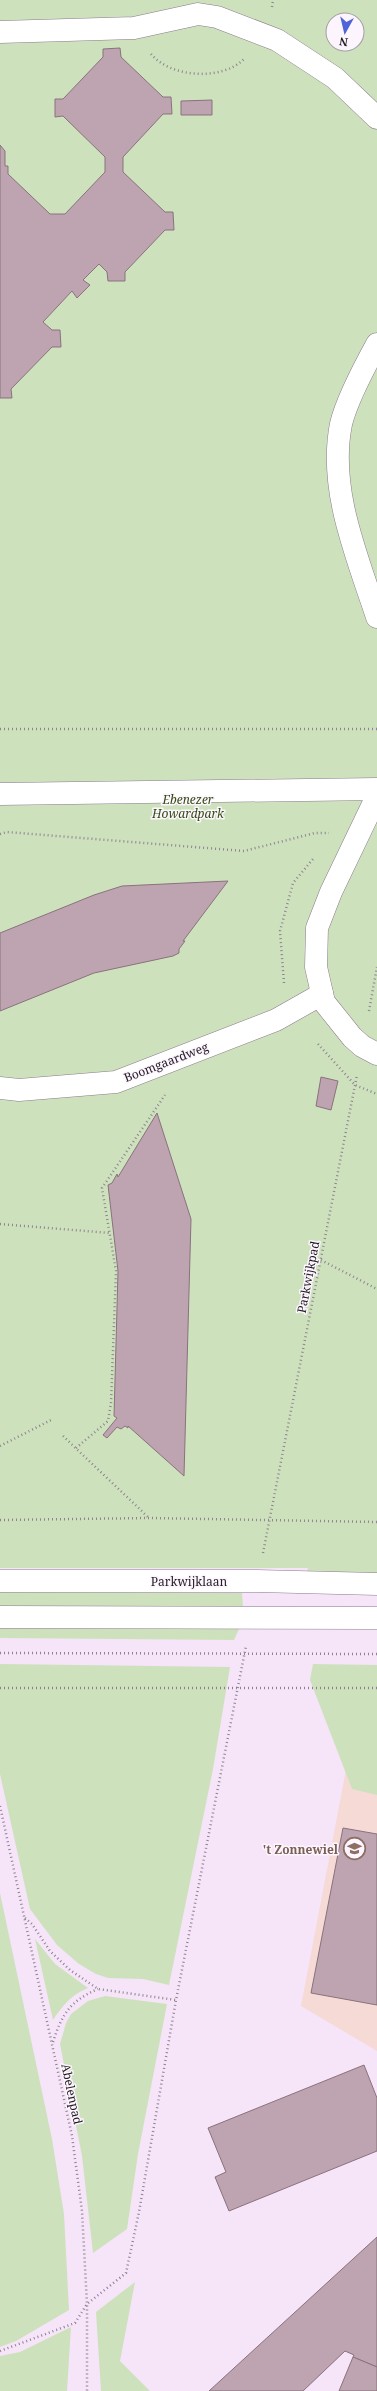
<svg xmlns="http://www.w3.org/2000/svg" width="377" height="2391" font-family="'Noto Serif',serif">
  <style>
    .education { fill: #f5dad6 }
    .green { fill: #cde2bc; fill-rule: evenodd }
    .building { fill: #bda4b0; stroke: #89727d }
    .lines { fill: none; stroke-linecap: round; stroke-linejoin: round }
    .minor-casing { stroke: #8b7a8c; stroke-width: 23 }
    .path { stroke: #8f8391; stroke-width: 2.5; stroke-dasharray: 1 3; stroke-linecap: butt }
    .minor { stroke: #fff; stroke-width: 22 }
    .labels { text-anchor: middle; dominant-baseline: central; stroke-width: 3; stroke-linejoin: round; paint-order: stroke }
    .park-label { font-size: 12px; font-style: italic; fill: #324c11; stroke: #fdf5fe }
    .street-label { font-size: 12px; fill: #221c23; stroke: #fdf5fe }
    .education-label { font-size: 12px; font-weight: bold; fill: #785e54; stroke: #fdf5fe; text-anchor: end }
  </style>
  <rect width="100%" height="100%" fill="#f6e4f8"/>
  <polygon class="education" points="361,1691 377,1693 377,2051 301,2006"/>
  <g class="green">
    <path d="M0,0H377V1575H306L308,1568H0ZM333,20H357V44H333Z"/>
    <polygon points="0,1592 242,1593 243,1607 0,1608"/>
    <polygon points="0,1628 239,1629 234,1640 0,1638"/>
    <polygon points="0,1664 230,1667 213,1769 169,1985 143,1979 108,1978 96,1974 79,1964 57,1945 30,1909 0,1774"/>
    <polygon points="313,1664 377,1665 377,1795 352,1789 310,1680"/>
    <polygon points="0,1893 52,2139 64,2214 69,2310 16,2341 0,2347"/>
    <path d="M35,1939L55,1964L88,1988C71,1995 63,2005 53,2020Z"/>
    <polygon points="105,1996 167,2004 138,2154 127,2229 93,2253 82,2156 60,2044 66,2023 71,2014 88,2001"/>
    <polygon points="135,2282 120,2361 150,2391 101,2391 96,2312"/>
    <polygon points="71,2327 67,2391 0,2391 0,2356 20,2352"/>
  </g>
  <g class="building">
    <polygon points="120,48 121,57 163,97 171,97 172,114 163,114 123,157 123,172 165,212 173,212 174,230 165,230 125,272 125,281 108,281 107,272 99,264 83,280 90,285 77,298 72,291 43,322 52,330 60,330 61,347 52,347 11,389 12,398 0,398 0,145 5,151 5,166 8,166 8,174 50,214 65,214 105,172 105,157 63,116 55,117 55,99 63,99 103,57 103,49"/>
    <polygon points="212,100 212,115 181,115 181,101"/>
    <polygon points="228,881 183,941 185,941 179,949 179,953 173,956 94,973 0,1011 0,933 94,895 122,886"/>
    <polygon points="321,1077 338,1081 331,1110 316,1106"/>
    <polygon points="157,1113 191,1219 184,1476 128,1426 128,1428 125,1426 121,1429 117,1427 107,1438 103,1435 117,1418 114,1416 118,1271 108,1185 112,1183 117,1174 118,1177"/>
    <polygon points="343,1828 377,1834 377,2005 311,1993"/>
    <polygon points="364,2065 377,2098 377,2151 229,2211 215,2177 226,2172 208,2128"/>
    <polygon points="377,2237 377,2367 353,2357 354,2355 345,2351 303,2391 209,2391"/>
    <polygon points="353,2357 377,2367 377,2391 339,2391"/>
  </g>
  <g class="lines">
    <defs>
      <g id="minor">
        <polyline points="0,32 134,28 198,14 217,17 277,40 335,78 377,118"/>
        <path d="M377,344C366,364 346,403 341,424C328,489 357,556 377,617"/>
        <polyline points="0,794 377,789"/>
        <polyline points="377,796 331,892 317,928 316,967 324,1002 352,1037 362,1046 377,1054"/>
        <polyline points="0,1088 19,1090 116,1082 276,1020 322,994"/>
        <polyline points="0,1581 257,1581 377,1584"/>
        <polyline points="0,1617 377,1618"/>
      </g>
    </defs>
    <use href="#minor" class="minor-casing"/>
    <g class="path">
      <polyline points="272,7 273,0"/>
      <path d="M151,54C171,78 222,81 244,59"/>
      <polyline points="0,729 377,729"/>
      <polyline points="0,834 7,832 244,851 315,833 329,833"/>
      <polyline points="284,983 280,931 293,883 313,859"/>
      <polyline points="369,1011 377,967"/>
      <polyline points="318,1044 355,1085 377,1094"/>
      <polyline points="0,1224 110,1233"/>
      <polyline points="321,1260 377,1289"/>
      <polyline points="63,1436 149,1518"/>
      <polyline points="0,1446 53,1419"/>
      <polyline points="76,1448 108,1421 111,1403 116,1271 102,1188 165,1095"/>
      <polyline points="0,1520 149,1518 377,1522"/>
      <polyline points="263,1553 357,1075"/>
      <polyline points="0,1653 377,1654"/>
      <polyline points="0,1688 377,1688"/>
      <polyline points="0,1806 72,2136 82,2211 87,2304 87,2391"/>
      <polyline points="25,1918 32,1924 50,1951 70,1970 98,1989 176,2000"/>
      <path d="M53,2042C62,2014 70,2001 98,1989"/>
      <polyline points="0,2351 75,2323 87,2304 126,2273 139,2212 176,2000 246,1646"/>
    </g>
    <use href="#minor" class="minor"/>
  </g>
  <defs>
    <symbol id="school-ring" viewBox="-11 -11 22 22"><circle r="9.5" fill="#fdf5fe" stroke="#8d6e63" stroke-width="1.5"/><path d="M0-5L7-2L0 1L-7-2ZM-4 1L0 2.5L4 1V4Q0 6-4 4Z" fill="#8d6e63"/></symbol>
  </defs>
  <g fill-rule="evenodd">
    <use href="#school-ring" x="342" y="1836" width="25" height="25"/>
  </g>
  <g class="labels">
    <g class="park-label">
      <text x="188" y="799">Ebenezer<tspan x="188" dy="14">Howardpark</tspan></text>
    </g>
    <g class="street-label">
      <text transform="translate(166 1062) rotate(-21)">Boomgaardweg</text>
      <text transform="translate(308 1277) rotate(-79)">Parkwijkpad</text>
      <text x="189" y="1581">Parkwijklaan</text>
      <text transform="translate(72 2094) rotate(78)">Abelenpad</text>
    </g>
    <g class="education-label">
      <text x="338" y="1849">'t Zonnewiel</text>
    </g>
  </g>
  <g transform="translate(345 32) rotate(188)"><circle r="19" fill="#fdf5fe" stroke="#a59ea6"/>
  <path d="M0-3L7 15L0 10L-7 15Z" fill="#4e64d9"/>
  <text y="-6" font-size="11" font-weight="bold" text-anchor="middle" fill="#221c23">N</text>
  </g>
</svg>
